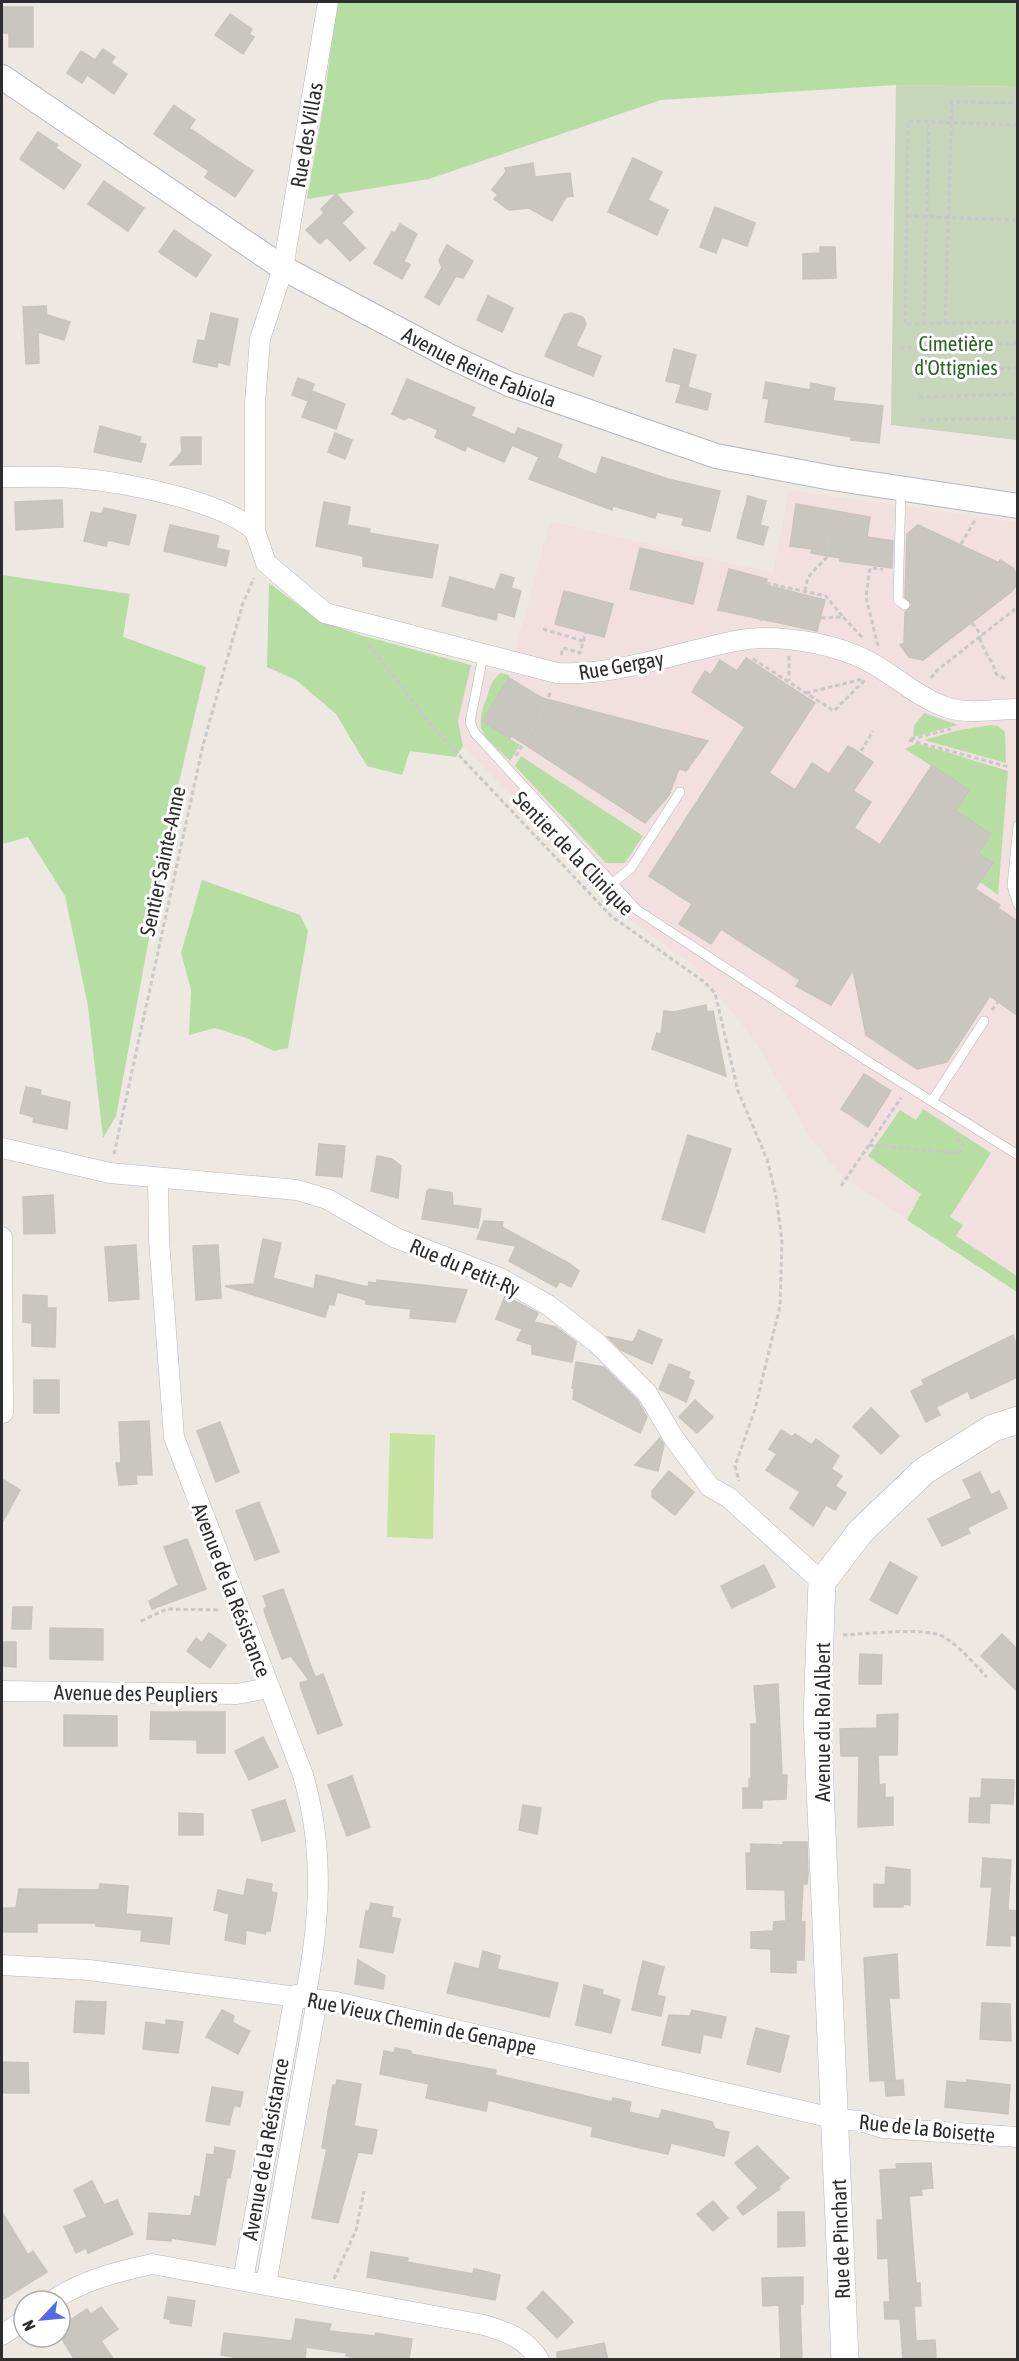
<svg xmlns="http://www.w3.org/2000/svg" width="1019" height="2361" font-family="'Asap Condensed',sans-serif">
  <style>
    .medical { fill: #f2e0e0 }
    .green { fill: #b6dea3 }
    .cemetery { fill: #c7d5ba }
    .pitch { fill: #c6e4a0 }
    .building { fill: #c9c6bf; stroke: #c8c4bb; stroke-width: 1.5 }
    .lines { fill: none; stroke-linecap: round; stroke-linejoin: round }
    .service-casing { stroke: #b4b7bf; stroke-width: 10 }
    .minor-casing { stroke: #b4b7bf; stroke-width: 21 }
    .tertiary-casing { stroke: #b4b7bf; stroke-width: 26 }
    .secondary-casing { stroke: #b4b7bf; stroke-width: 28 }
    .path { stroke: #c8c8c8; stroke-width: 3; stroke-dasharray: 4.5 3; stroke-linecap: butt }
    .service { stroke: #fff; stroke-width: 9 }
    .minor { stroke: #fff; stroke-width: 20 }
    .tertiary { stroke: #fff; stroke-width: 24 }
    .secondary { stroke: #fff; stroke-width: 27 }
    .labels { text-anchor: middle; dominant-baseline: central; stroke-width: 6; stroke-linejoin: round; paint-order: stroke }
    .street-label { font-size: 21px; fill: #2d2d2d; stroke: #fff }
    .park-label { font-size: 21px; fill: #2f6423; stroke: #fff }
  </style>
  <rect width="100%" height="100%" fill="#ede8e1"/>
  <polygon class="medical" points="789,490 1017,522 1017,1292 842,1177 807,1133 756,1042 695,967 615,909 575,861 463,746 458,721 471,665 509,675 550,521 773,573"/>
  <g class="green">
    <polygon points="337,2 1017,2 1017,87 896,85 661,100 429,179 307,199 324,101"/>
    <polygon points="2,575 130,594 123,637 206,667 175,799 116,1116 103,1138 88,1006 65,896 28,837 2,844"/>
    <polygon points="269,583 320,621 360,635 471,665 458,721 463,746 456,757 410,751 402,775 367,766 336,714 296,680 267,667"/>
    <path d="M501,673L509,675V678L482,721L520,745L510,761C485,735 472,734 487,697C490,687 492,679 501,673Z"/>
    <polygon points="924,713 958,725 913,737 914,726"/>
    <polygon points="991,725 998,726 1005,732 1006,763 924,740 959,730"/>
    <polygon points="917,743 1008,771 998,895 980,882 993,863 978,854 990,834 968,819 919,868 969,790 905,749"/>
    <polygon points="521,756 643,836 625,863 606,863 515,766"/>
    <polygon points="202,880 300,915 308,931 288,1048 274,1051 246,1038 215,1028 189,1035 191,990 181,953"/>
    <polygon points="923,1109 991,1153 950,1217 963,1225 956,1236 1017,1276 1017,1292 907,1220 921,1194 868,1156 900,1110 916,1120"/>
  </g>
  <polygon class="cemetery" points="896,85 1017,87 1017,440 891,425"/>
  <polygon class="pitch" points="390,1433 435,1435 433,1539 387,1537"/>
  <g class="building">
    <polygon points="2,7 33,7 33,47 9,47 9,33 2,33"/>
    <polygon points="230,14 252,29 249,34 254,37 243,54 215,35"/>
    <polygon points="103,49 115,57 111,63 127,74 114,94 87,75 82,83 67,73 81,51 95,60"/>
    <polygon points="174,105 195,120 189,128 253,171 235,197 205,177 209,171 154,134"/>
    <polygon points="38,132 58,145 55,148 81,165 64,189 20,159"/>
    <polygon points="633,158 662,172 648,200 668,210 657,235 608,212"/>
    <polygon points="533,163 535,177 570,173 573,196 566,197 552,221 529,208 509,210 494,199 498,195 492,190 506,172 505,168"/>
    <polygon points="104,181 144,208 128,231 88,204"/>
    <polygon points="336,194 353,212 342,223 365,248 350,261 327,237 320,244 306,230 324,213 321,209"/>
    <polygon points="715,207 755,223 747,246 722,237 716,253 700,247"/>
    <polygon points="400,224 417,234 404,261 410,265 402,279 374,263 392,232 395,233"/>
    <polygon points="174,230 211,255 196,277 159,252"/>
    <polygon points="447,245 473,261 463,278 456,276 439,305 425,297 442,268 439,260"/>
    <polygon points="820,247 835,247 836,278 803,279 803,254 820,253"/>
    <polygon points="488,296 513,308 502,332 477,320"/>
    <polygon points="46,306 47,315 70,322 64,340 38,332 39,363 26,364 23,307"/>
    <polygon points="211,313 238,319 229,365 218,362 217,367 193,362 198,340 205,341"/>
    <polygon points="571,313 583,317 586,324 576,346 601,356 593,376 545,356 564,315"/>
    <polygon points="674,349 696,355 688,386 666,381"/>
    <polygon points="298,378 314,384 308,401 292,395"/>
    <polygon points="407,379 475,408 471,416 515,435 518,428 562,445 557,458 596,475 602,457 668,479 720,491 710,531 682,525 684,518 657,512 655,518 613,506 612,510 529,479 539,457 512,445 504,462 467,446 465,451 435,437 438,430 409,417 404,420 392,414"/>
    <polygon points="766,382 810,390 811,383 835,388 833,401 883,406 879,443 851,440 851,437 765,422 769,399 763,398"/>
    <polygon points="681,385 711,394 707,410 676,402"/>
    <polygon points="312,391 345,404 336,429 302,417"/>
    <polygon points="100,426 141,437 139,443 146,444 141,462 94,452"/>
    <polygon points="335,433 352,440 345,459 328,452"/>
    <polygon points="181,437 201,437 201,464 170,465 182,452"/>
    <polygon points="748,496 766,501 760,525 768,527 763,545 737,538"/>
    <polygon points="62,500 63,527 16,530 15,502"/>
    <polygon points="324,502 350,507 347,525 370,529 369,533 438,545 432,578 363,566 363,556 316,546"/>
    <polygon points="796,504 870,517 867,537 893,541 892,568 840,561 840,558 811,553 812,549 790,546"/>
    <polygon points="104,508 136,515 129,545 108,540 106,546 84,541 91,512 102,514"/>
    <polygon points="170,525 219,536 216,548 229,551 226,566 164,551"/>
    <polygon points="918,525 999,563 1000,560 1013,568 1017,576 1016,586 1011,592 923,660 909,657 900,645 904,643 905,612 912,605 905,597 907,534"/>
    <polygon points="640,548 703,563 693,604 630,589"/>
    <polygon points="729,569 767,579 766,585 825,600 817,631 718,610"/>
    <polygon points="501,574 514,578 511,588 521,591 514,617 498,612 496,620 442,606 450,577 495,590"/>
    <polygon points="564,591 613,604 604,637 555,624"/>
    <polygon points="746,658 815,703 769,773 795,790 812,763 829,774 848,746 855,750 873,762 853,791 871,802 854,828 880,845 932,765 969,790 956,811 991,834 978,854 993,863 975,889 1000,905 998,908 1017,921 1017,1015 990,996 947,1062 917,1069 866,1035 853,970 831,1005 796,986 800,980 721,929 711,944 679,924 692,904 649,876 745,727 692,692 705,671 711,675 720,660 737,671"/>
    <polygon points="509,678 542,698 708,741 686,771 679,769 669,795 645,823 512,736 510,738 482,721"/>
    <polygon points="706,1005 707,1012 713,1011 726,1076 652,1049 657,1033 661,1034 664,1011 674,1012"/>
    <polygon points="864,1074 891,1091 868,1127 841,1109"/>
    <polygon points="26,1087 41,1090 40,1095 70,1102 67,1129 33,1122 34,1117 20,1113"/>
    <polygon points="688,1135 731,1149 704,1232 662,1219"/>
    <polygon points="319,1144 345,1146 342,1177 316,1175"/>
    <polygon points="377,1156 392,1159 401,1166 398,1198 371,1191"/>
    <polygon points="430,1189 452,1193 453,1205 481,1209 478,1228 422,1219 427,1191"/>
    <polygon points="53,1195 55,1233 24,1234 23,1197"/>
    <polygon points="484,1221 503,1222 502,1227 570,1264 579,1271 571,1287 560,1281 556,1287 509,1261 516,1246 477,1239"/>
    <polygon points="263,1239 281,1243 273,1278 314,1289 316,1275 368,1287 369,1282 377,1283 377,1280 467,1290 455,1322 410,1318 411,1309 366,1304 366,1300 337,1292 334,1305 329,1304 325,1317 317,1315 225,1286 254,1284"/>
    <polygon points="136,1245 139,1299 109,1301 105,1247"/>
    <polygon points="218,1245 221,1298 196,1300 193,1246"/>
    <polygon points="23,1295 47,1296 47,1308 56,1308 55,1347 32,1346 32,1323 23,1322"/>
    <polygon points="505,1296 538,1313 534,1322 556,1327 576,1342 572,1362 532,1354 532,1345 517,1340 522,1329 496,1319"/>
    <polygon points="639,1330 662,1340 652,1364 621,1350 608,1337 633,1342"/>
    <polygon points="1013,1335 1017,1347 1017,1377 971,1399 968,1391 936,1407 940,1415 926,1422 911,1391 924,1385 922,1380"/>
    <polygon points="576,1362 604,1367 637,1400 647,1417 640,1433 573,1399 574,1389 572,1388"/>
    <polygon points="669,1364 690,1372 688,1378 694,1381 686,1402 659,1389"/>
    <rect x="34" y="1380" width="25" height="33"/>
    <polygon points="695,1400 713,1417 697,1433 679,1417"/>
    <polygon points="871,1408 899,1436 881,1454 853,1427"/>
    <polygon points="149,1421 152,1475 136,1475 137,1484 119,1485 116,1463 121,1463 119,1422"/>
    <polygon points="220,1422 239,1472 216,1482 197,1431"/>
    <polygon points="781,1430 792,1437 795,1434 812,1445 816,1439 839,1456 831,1469 842,1476 835,1486 846,1493 835,1510 826,1505 813,1526 790,1508 800,1492 766,1470 777,1454 769,1449"/>
    <polygon points="660,1438 664,1445 658,1471 635,1465"/>
    <polygon points="669,1471 694,1492 675,1515 652,1497 652,1491"/>
    <polygon points="980,1472 991,1495 999,1491 1007,1508 967,1528 970,1533 942,1546 928,1519 972,1498 963,1480"/>
    <polygon points="2,1479 20,1490 2,1523"/>
    <polygon points="259,1502 279,1552 255,1560 236,1511"/>
    <polygon points="187,1539 206,1589 152,1609 149,1601 178,1585 164,1547"/>
    <polygon points="890,1562 917,1577 897,1614 870,1600"/>
    <polygon points="764,1565 775,1587 732,1608 721,1586"/>
    <polygon points="283,1589 315,1677 323,1674 342,1725 318,1734 301,1688 300,1683 309,1680 291,1656 282,1659 265,1614 264,1609 267,1607 263,1596"/>
    <polygon points="13,1607 32,1607 31,1629 12,1629"/>
    <polygon points="50,1628 103,1629 103,1660 50,1659"/>
    <polygon points="209,1633 226,1645 210,1668 187,1651 196,1638 202,1643"/>
    <polygon points="1002,1634 1017,1649 1017,1691 981,1656"/>
    <polygon points="2,1642 16,1642 16,1667 2,1666"/>
    <polygon points="860,1654 882,1655 881,1684 859,1684"/>
    <polygon points="778,1684 782,1775 787,1775 786,1799 762,1800 762,1808 743,1808 743,1788 749,1788 749,1779 751,1779 751,1724 757,1724 754,1686"/>
    <polygon points="151,1712 225,1712 225,1753 197,1753 197,1740 150,1739"/>
    <polygon points="898,1714 897,1755 878,1755 879,1785 885,1784 885,1798 893,1797 893,1825 858,1827 859,1756 841,1756 840,1729 877,1728 877,1715"/>
    <polygon points="64,1715 117,1716 117,1746 64,1746"/>
    <polygon points="263,1737 278,1767 249,1780 235,1751"/>
    <polygon points="352,1776 370,1827 347,1836 328,1785"/>
    <polygon points="982,1779 1014,1780 1013,1804 990,1803 989,1823 969,1822 970,1798 981,1798"/>
    <polygon points="285,1800 295,1831 262,1841 252,1810"/>
    <polygon points="523,1805 541,1808 537,1834 519,1830"/>
    <polygon points="179,1813 203,1814 203,1835 179,1835"/>
    <polygon points="783,1842 807,1842 808,1875 807,1884 803,1884 801,1922 805,1922 804,1960 796,1960 796,1973 771,1972 771,1949 751,1948 751,1932 773,1931 774,1922 786,1921 785,1890 747,1889 746,1853 751,1853 751,1844 783,1845"/>
    <polygon points="983,1858 1011,1860 1008,1910 1017,1911 1017,1936 1010,1935 1010,1946 987,1945 992,1887 981,1887"/>
    <polygon points="886,1867 910,1870 910,1905 903,1904 903,1907 874,1907 874,1884 885,1885"/>
    <polygon points="247,1879 272,1884 271,1892 277,1893 270,1931 266,1931 265,1934 246,1930 245,1944 225,1940 229,1914 214,1910 218,1890 244,1896"/>
    <polygon points="100,1884 128,1886 126,1914 172,1918 169,1944 141,1941 142,1930 96,1926 96,1923 37,1923 37,1932 2,1932 2,1908 16,1908 19,1889 99,1890"/>
    <polygon points="371,1903 393,1907 391,1917 400,1919 393,1953 360,1947 366,1911 369,1911"/>
    <polygon points="483,1951 500,1956 497,1969 558,1983 549,2017 447,1993 455,1963 479,1969"/>
    <polygon points="897,1954 899,1998 889,1998 895,2080 870,2081 864,1958"/>
    <polygon points="358,1960 385,1976 383,1989 355,1984"/>
    <polygon points="643,1961 664,1967 657,1995 665,1997 661,2016 632,2010"/>
    <polygon points="584,1985 603,1990 602,1994 620,2000 611,2033 576,2025"/>
    <polygon points="76,2001 106,2002 104,2034 74,2032"/>
    <polygon points="982,2003 1010,2004 1011,2041 980,2039"/>
    <polygon points="222,2010 234,2016 232,2022 250,2031 238,2054 206,2037"/>
    <polygon points="692,2010 726,2017 721,2038 703,2034 700,2053 662,2045 669,2015 690,2016"/>
    <polygon points="166,2020 183,2022 178,2053 143,2049 146,2022 166,2025"/>
    <polygon points="756,2028 789,2036 780,2072 747,2064"/>
    <polygon points="395,2048 411,2051 411,2054 496,2070 495,2075 612,2102 613,2098 631,2102 629,2112 659,2119 662,2110 712,2122 715,2129 729,2132 724,2156 671,2143 668,2154 640,2148 591,2136 593,2127 488,2100 486,2111 426,2098 429,2084 380,2074 384,2051 394,2053"/>
    <polygon points="2,2062 28,2063 29,2093 2,2093"/>
    <polygon points="337,2080 361,2084 354,2126 377,2130 372,2154 358,2152 338,2223 312,2218 327,2149 322,2148 330,2101 333,2085 336,2085"/>
    <polygon points="903,2080 904,2095 886,2096 885,2081"/>
    <polygon points="967,2080 1010,2085 1008,2114 945,2107 947,2081 966,2083"/>
    <polygon points="212,2087 243,2092 240,2107 234,2105 229,2125 206,2121"/>
    <polygon points="757,2146 789,2178 778,2187 780,2189 743,2215 737,2207 758,2188 735,2163"/>
    <polygon points="215,2147 235,2151 230,2178 227,2177 215,2245 171,2238 171,2241 147,2239 149,2213 191,2216 195,2196 200,2197 207,2154 214,2155"/>
    <polygon points="931,2163 933,2188 921,2189 922,2195 909,2196 916,2283 920,2283 921,2306 914,2306 916,2341 935,2340 936,2360 903,2360 900,2319 885,2319 884,2302 890,2302 888,2258 878,2259 877,2220 883,2220 880,2170 897,2169 896,2164"/>
    <polygon points="92,2181 104,2205 117,2200 133,2234 88,2253 86,2248 76,2253 64,2227 87,2217 74,2190"/>
    <polygon points="713,2201 728,2218 713,2231 697,2214"/>
    <polygon points="2,2212 28,2255 33,2251 47,2272 2,2300"/>
    <polygon points="778,2212 804,2212 805,2246 778,2247"/>
    <polygon points="371,2252 408,2258 407,2262 473,2274 474,2269 500,2275 495,2300 367,2277"/>
    <polygon points="803,2277 803,2304 800,2304 802,2358 781,2358 779,2305 763,2306 762,2278"/>
    <polygon points="543,2291 573,2322 557,2338 527,2308"/>
    <polygon points="168,2297 195,2301 191,2326 170,2323 171,2320 164,2318"/>
    <polygon points="101,2307 118,2329 101,2341 114,2360 75,2360 60,2336 60,2327 87,2309 91,2314"/>
    <polygon points="296,2319 331,2324 329,2331 375,2336 376,2333 412,2339 409,2360 366,2360 346,2356 347,2353 306,2347 305,2360 250,2360 221,2355 224,2333 292,2341"/>
    <polygon points="604,2343 608,2360 557,2360 557,2352"/>
  </g>
  <g class="lines">
    <defs>
      <g id="service">
        <polyline points="901,491 898,600 905,605"/>
        <polyline points="483,656 470,722 475,733 637,910 872,1064 1018,1155"/>
        <polyline points="1018,826 1012,886 1018,905"/>
        <polyline points="612,884 631,868 680,792"/>
        <polyline points="932,1101 984,1021"/>
      </g>
      <g id="minor">
        <path d="M328,2L283,268L260,339L255,403V531L266,563L325,613L557,673C606,676 653,660 701,649C721,644 743,638 764,638C797,638 836,645 866,660C894,674 915,696 945,707C968,715 994,709 1018,709"/>
        <path d="M2,477C26,477 51,476 76,478C122,482 221,500 255,531"/>
        <polyline points="2,1148 110,1173 297,1190 327,1199 396,1238 500,1278 548,1305 597,1343 647,1393 673,1437 710,1487 728,1497 822,1582"/>
        <path d="M158,1179L159,1240L174,1437L303,1775C325,1850 320,1922 305,1998"/>
        <polyline points="2,1237 3,1413"/>
        <polyline points="2,1691 237,1694 269,1688"/>
        <polyline points="2,1965 89,1970 336,2002 837,2119 860,2121 883,2128 1018,2137"/>
        <polyline points="243,2280 295,1995"/>
        <polyline points="266,2284 317,2000"/>
        <path d="M52,2301C83,2280 116,2272 152,2264L484,2325C507,2332 526,2338 539,2360"/>
        <polyline points="2,2335 24,2320"/>
      </g>
      <g id="tertiary">
        <path id="s1" d="M2,77L283,268L449,356L509,384L716,456L832,478L1018,506"/>
      </g>
      <polyline id="secondary" points="845,2360 817,1717 822,1582 861,1531 924,1471 993,1428 1018,1420"/>
    </defs>
    <use href="#service" class="service-casing"/>
    <use href="#minor" class="minor-casing"/>
    <use href="#tertiary" class="tertiary-casing"/>
    <use href="#secondary" class="secondary-casing"/>
    <g class="path">
      <polyline points="1018,125 908,121 905,324 1018,322"/>
      <polyline points="907,216 1018,220"/>
      <polyline points="945,323 952,102 1018,103"/>
      <polyline points="924,324 929,122"/>
      <polyline points="900,348 1018,343"/>
      <polyline points="917,371 1018,368"/>
      <polyline points="919,397 1018,394"/>
      <polyline points="921,420 1018,418"/>
      <polyline points="961,544 975,520"/>
      <polyline points="766,583 826,596 843,617"/>
      <polyline points="805,591 808,577 827,557 829,539 825,534"/>
      <polyline points="821,618 843,617 862,637"/>
      <polyline points="761,621 762,611"/>
      <polyline points="972,623 982,636"/>
      <polyline points="543,629 583,641"/>
      <path d="M980,638C984,655 992,657 996,674L1006,679"/>
      <polyline points="369,645 437,732 611,916 703,981 715,993 738,1091 767,1159 776,1196 782,1241 780,1306 755,1409 735,1466 739,1481"/>
      <polyline points="878,646 866,597 870,568 883,569"/>
      <polyline points="561,655 563,648 580,653 586,632"/>
      <polyline points="789,656 789,681"/>
      <polyline points="753,659 834,711 865,680"/>
      <polyline points="931,678 935,672 1015,609"/>
      <polyline points="806,693 863,679"/>
      <polyline points="911,739 951,729"/>
      <polyline points="909,740 1009,767"/>
      <polyline points="861,751 873,731"/>
      <polyline points="516,756 548,701 550,691"/>
      <polyline points="992,1010 998,1002"/>
      <polyline points="869,1145 956,1153 962,1151 963,1145 956,1139"/>
      <polyline points="114,1154 203,745 243,603 254,578"/>
      <polyline points="841,1186 901,1098"/>
      <polyline points="141,1621 167,1609 221,1610"/>
      <path d="M843,1635C865,1634 925,1627 942,1636C959,1645 973,1663 987,1677"/>
      <polyline points="334,2279 356,2230 364,2191"/>
    </g>
    <use href="#service" class="service"/>
    <use href="#minor" class="minor"/>
    <use href="#tertiary" class="tertiary"/>
    <use href="#secondary" class="secondary"/>
  </g>
  <g class="labels">
    <g class="street-label">
      <text transform="translate(306 135) rotate(-80)">Rue des Villas</text>
      <text stroke="none"><textPath href="#s1" startOffset="560">Avenue Reine Fabiola</textPath></text>
      <text transform="translate(621 665) rotate(-10)">Rue Gergay</text>
      <text transform="translate(574 853) rotate(46)">Sentier de la Clinique</text>
      <text transform="translate(162 861) rotate(-78)">Sentier Sainte-Anne</text>
      <text transform="translate(465 1267) rotate(23)">Rue du Petit-Ry</text>
      <text transform="translate(232 1590) rotate(69)">Avenue de la Résistance</text>
      <text transform="translate(136 1693) rotate(1)">Avenue des Peupliers</text>
      <text transform="translate(822 1722) rotate(-90)">Avenue du Roi Albert</text>
      <text transform="translate(422 2023) rotate(12)">Rue Vieux Chemin de Genappe</text>
      <text transform="translate(927 2128) rotate(6)">Rue de la Boisette</text>
      <text transform="translate(265 2149) rotate(-80)">Avenue de la Résistance</text>
      <text transform="translate(840 2239) rotate(-92)">Rue de Pinchart</text>
    </g>
    <g class="park-label">
      <text x="956" y="343">Cimetière<tspan x="956" dy="24">d'Ottignies</tspan></text>
    </g>
  </g>
  <rect width="1019" height="2361" fill="none" stroke="#2d2d2d" stroke-width="6"/>
  <g transform="translate(42 2319) rotate(244)"><circle r="28" fill="#ffffff" stroke="#ababab" stroke-width="1.5"/>
  <path d="M0-4.5L10 22L0 15L-10 22Z" fill="#526ce9"/>
  <text y="-9" font-size="16" font-weight="bold" text-anchor="middle" fill="#2d2d2d">N</text>
  </g>
</svg>
